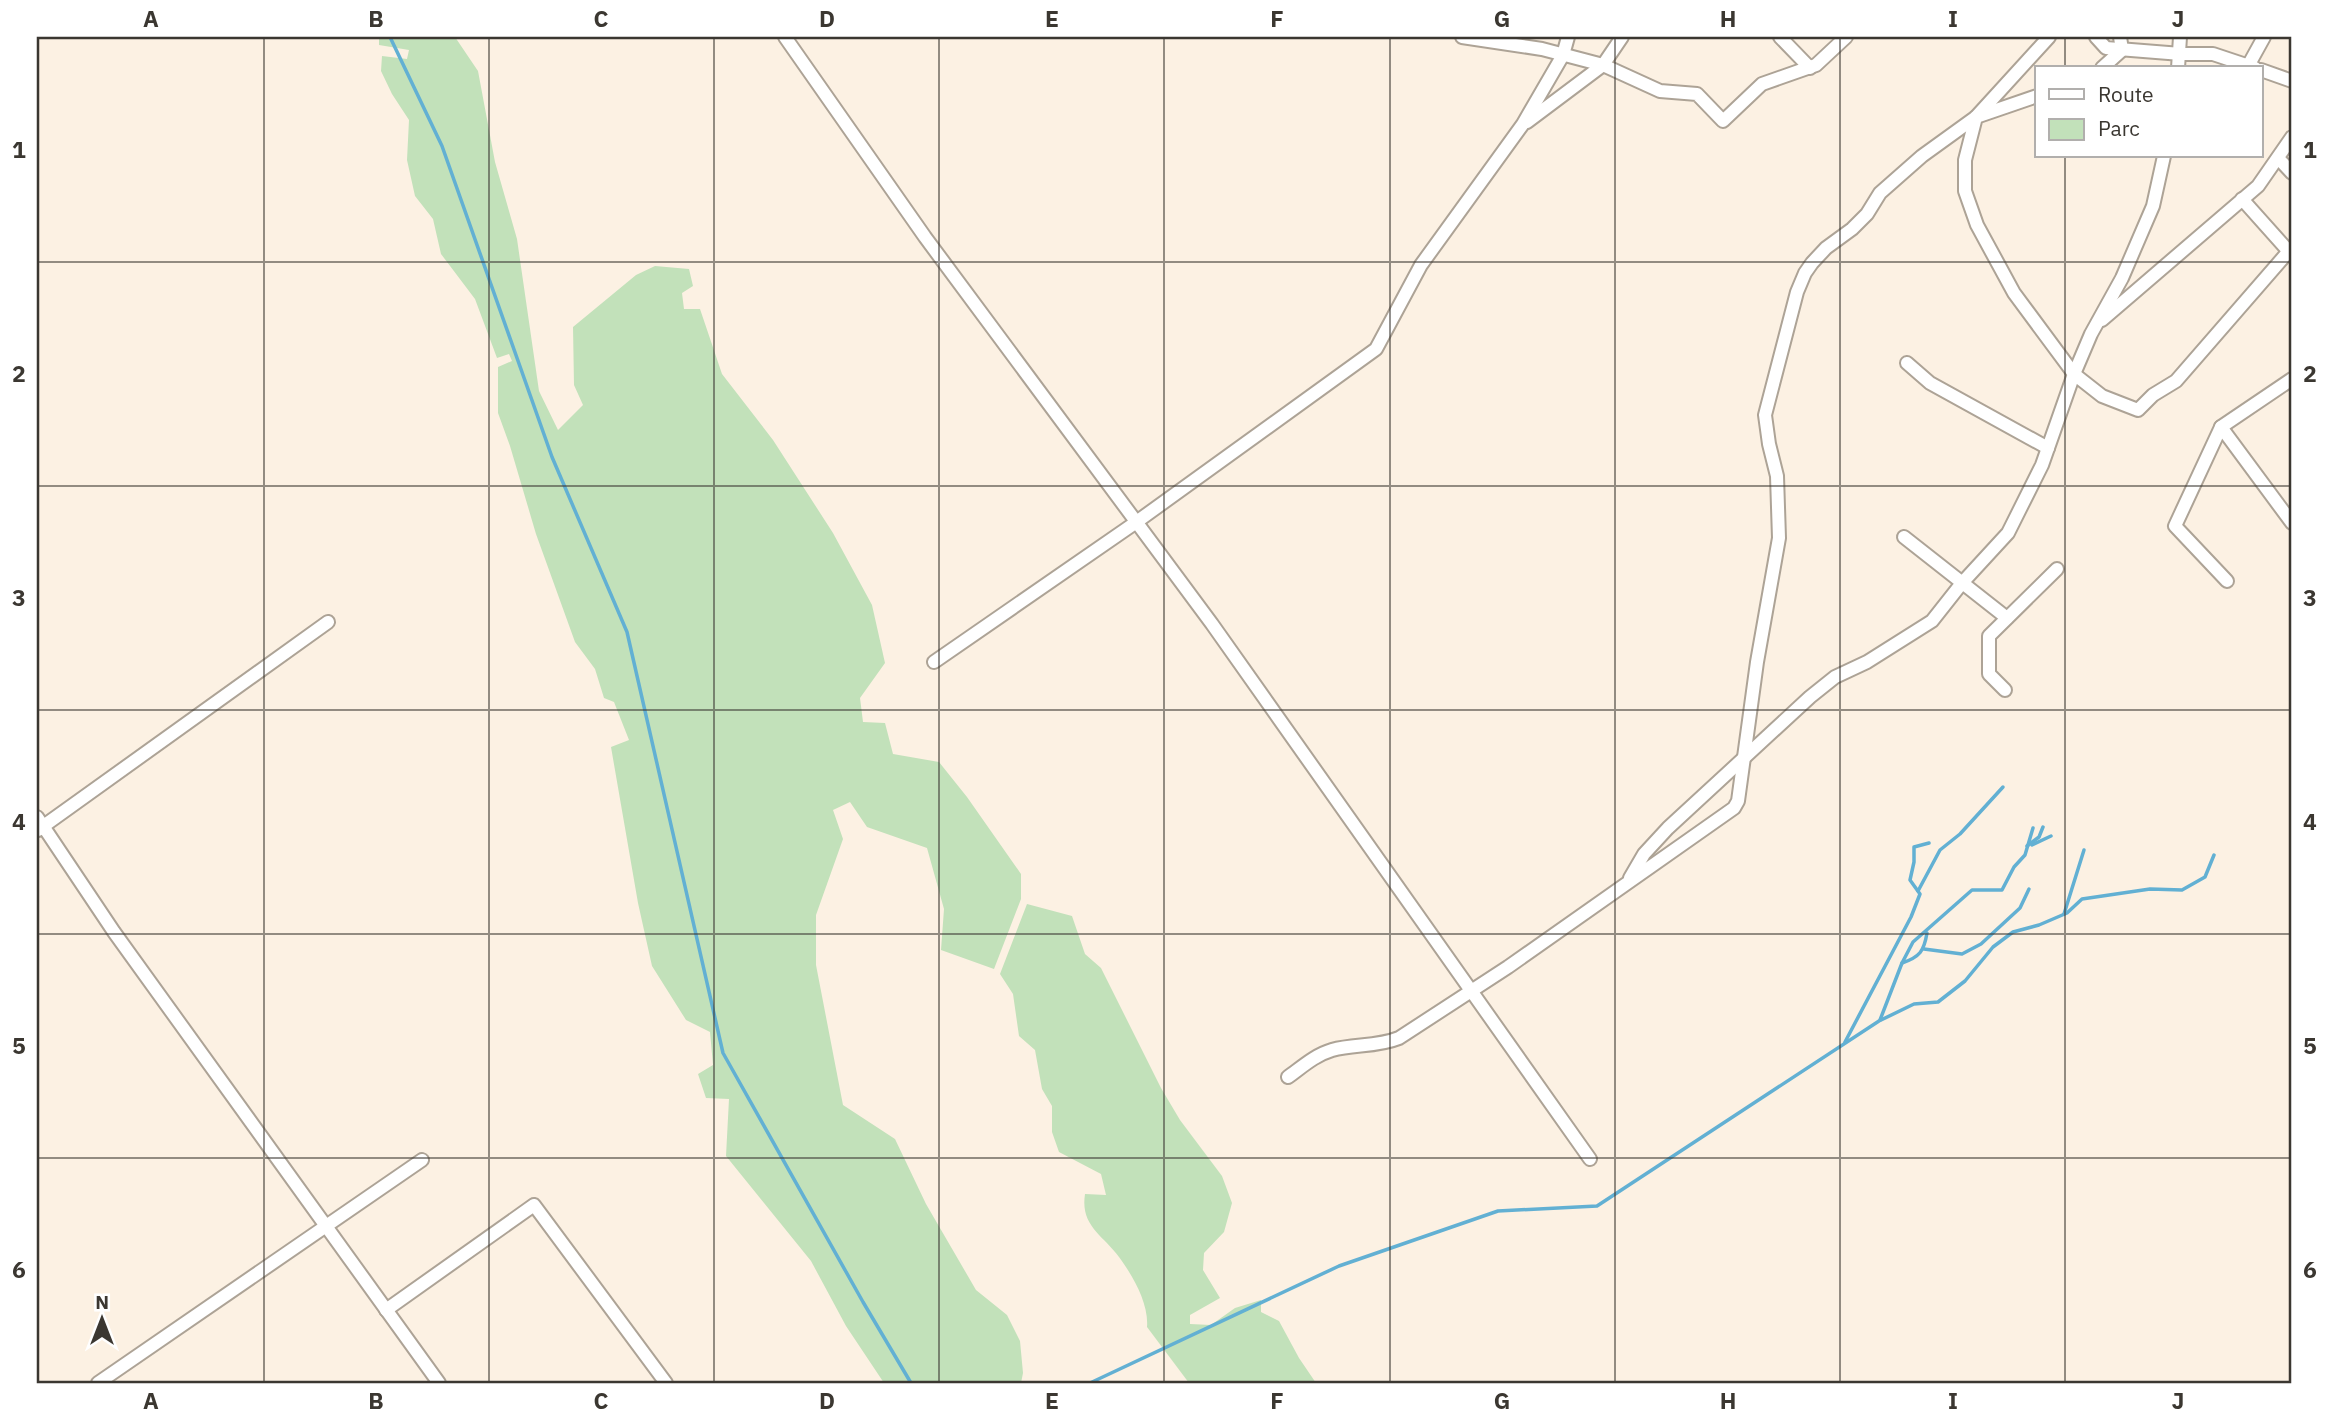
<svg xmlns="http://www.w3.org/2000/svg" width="2329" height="1420" font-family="'IBM Plex Sans',sans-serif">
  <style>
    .green { fill: #c2e1ba }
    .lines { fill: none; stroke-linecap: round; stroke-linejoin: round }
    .stream { stroke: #62b0d3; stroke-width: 3.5 }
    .street-casing { stroke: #ada396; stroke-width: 16 }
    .street { stroke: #fff; stroke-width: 12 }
    .grid { fill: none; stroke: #3b3731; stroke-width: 2; stroke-opacity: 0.55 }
    .neatline { fill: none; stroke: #3b3731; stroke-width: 2.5 }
    .grid-label { font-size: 23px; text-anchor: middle; font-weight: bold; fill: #3b3731 }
  </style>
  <rect width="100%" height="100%" fill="#fcf1e3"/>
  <g class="green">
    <polygon points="379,37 455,37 478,71 495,162 517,239 539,391 558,430 583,405 574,385 573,327 636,275 655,266 689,269 693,286 682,293 684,309 700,309 722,374 773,440 833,533 872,605 885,663 860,698 863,722 885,723 893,754 939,762 967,797 1021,874 1021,899 994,969 941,950 944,909 927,848 867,827 850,802 833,810 843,839 816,915 816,965 843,1105 895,1139 926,1204 976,1290 1007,1315 1020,1341 1023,1373 1021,1383 884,1383 846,1326 811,1261 726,1156 729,1099 706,1098 698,1074 713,1065 710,1032 686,1020 652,966 638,903 611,747 629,740 614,702 604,698 595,669 575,642 536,534 510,446 498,413 498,367 512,361 509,354 497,358 475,299 441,254 433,219 415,196 407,160 409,120 392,94 381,71 382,56 407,59 409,50 379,45"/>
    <path d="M1027,904L1072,916L1085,954L1101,968L1161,1088L1180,1120L1222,1176L1232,1203L1224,1232L1204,1253L1203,1270L1220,1298L1190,1315V1324L1211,1325L1235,1308L1261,1300V1312L1279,1321L1299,1358L1316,1383H1189L1147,1327C1149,1304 1133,1276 1119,1257C1103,1235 1080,1226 1085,1194L1106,1195L1101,1174L1059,1152L1052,1132V1106L1042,1089L1035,1050L1019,1036L1013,994L1000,974Z"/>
  </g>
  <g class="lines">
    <g class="stream">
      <polyline points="390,37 442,146 552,457 627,632 723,1053 863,1302 911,1383"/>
      <polyline points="2032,845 2051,836"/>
      <polyline points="2027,846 2039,837 2043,827"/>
      <polyline points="1918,891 1940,850 1960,834 2003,787"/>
      <polyline points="2064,914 2084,850"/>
      <polyline points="1924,949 1962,954 1981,944 2020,908 2029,889"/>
      <path d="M1902,963C1920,957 1924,951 1927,933"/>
      <polyline points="1880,1020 1902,963 1913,942 1972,890 2002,890 2014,867 2025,855 2033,828"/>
      <polyline points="1845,1042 1911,917 1920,894 1910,880 1914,862 1914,847 1929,843"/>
      <polyline points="1090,1383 1339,1266 1498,1211 1597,1206 1879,1021 1914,1004 1938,1002 1965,981 1993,947 2013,932 2039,925 2067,913 2082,899 2150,889 2182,890 2205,877 2214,855"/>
    </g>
    <defs>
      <g id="street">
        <polyline points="785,37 925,237 1212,624 1590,1159"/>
        <polyline points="1462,37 1542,49 1603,65 1660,91 1697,94 1723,121 1762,84 1816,65 1846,37"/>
        <polyline points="1780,37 1810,68"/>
        <polyline points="2096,37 2106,48 2181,54 2213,54 2255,68"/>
        <polyline points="2248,66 2264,37"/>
        <polyline points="2102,68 2122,50 2120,37"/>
        <polyline points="2178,68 2180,37"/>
        <polyline points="2261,70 2292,81"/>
        <polyline points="2037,96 1976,117 1965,160 1965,191 1977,225 2014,293 2074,374 2102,396 2138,410 2153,395 2176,381 2289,251"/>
        <polyline points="1527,122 1603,65 1622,37"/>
        <polyline points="2278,158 2292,173"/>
        <polyline points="2242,199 2292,255"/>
        <polyline points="2102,320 2258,186 2292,137"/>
        <polyline points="1907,363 1930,383 2048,448"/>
        <polyline points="2221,427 2292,523"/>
        <polyline points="1904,537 2007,618"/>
        <polyline points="2227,581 2175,526 2221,427 2292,379"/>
        <polyline points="934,662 1135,523 1376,349 1421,265 1523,124 1563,55 1568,37"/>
        <polyline points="2005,690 1989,674 1989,636 2057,569"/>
        <polyline points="37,817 114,932 439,1383"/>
        <polyline points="38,830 328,622"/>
        <polyline points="1630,878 1644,854 1668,828 1810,697 1835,677 1867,662 1932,621 1962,583 2008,533 2042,465 2074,374 2091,334 2122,278 2153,206 2164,156"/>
        <path d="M1288,1077C1302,1067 1315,1055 1332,1050C1354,1044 1377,1047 1399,1038L1508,967L1734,808L1738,801L1757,662L1779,538L1777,476L1769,444L1765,415L1797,292L1805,273L1812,263L1826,248L1852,229L1867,214L1880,193L1922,156L1976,117L2049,37"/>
        <polyline points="386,1310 534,1205 666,1383"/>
        <polyline points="98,1383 422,1160"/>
      </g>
    </defs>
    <use href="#street" class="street-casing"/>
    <use href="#street" class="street"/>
  </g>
  <path class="grid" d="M264,37V1383M489,37V1383M714,37V1383M939,37V1383M1164,37V1383M1390,37V1383M1615,37V1383M1840,37V1383M2065,37V68M2065,156V1383M37,262H2292M37,486H2292M37,710H2292M37,934H2292M37,1158H2292"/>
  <rect width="2329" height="1420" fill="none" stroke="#ffffff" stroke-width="77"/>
  <rect x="2035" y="66" width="228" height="91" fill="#ffffff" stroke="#b1afad" stroke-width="2"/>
  <rect x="2049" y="89" width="35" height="10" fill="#ffffff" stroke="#b1afad" stroke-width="2"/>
  <text x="2098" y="102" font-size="21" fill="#3b3731">Route</text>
  <rect x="2049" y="119" width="35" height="21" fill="#c2e1ba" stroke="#b1afad" stroke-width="2"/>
  <text x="2098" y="136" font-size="21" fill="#3b3731">Parc</text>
  <g transform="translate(102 1319)" stroke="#ffffff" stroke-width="5" paint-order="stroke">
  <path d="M0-5L12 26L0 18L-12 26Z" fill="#3b3731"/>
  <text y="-10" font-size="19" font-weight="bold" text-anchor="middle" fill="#3b3731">N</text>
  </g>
  <rect x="38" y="38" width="2252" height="1344" class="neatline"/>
  <g class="grid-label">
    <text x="151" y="27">A</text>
    <text x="376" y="27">B</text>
    <text x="601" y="27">C</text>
    <text x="827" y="27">D</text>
    <text x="1052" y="27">E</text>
    <text x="1277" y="27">F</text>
    <text x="1502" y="27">G</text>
    <text x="1728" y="27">H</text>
    <text x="1953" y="27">I</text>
    <text x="2178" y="27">J</text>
    <text x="19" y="158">1</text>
    <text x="2310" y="158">1</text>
    <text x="19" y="382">2</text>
    <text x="2310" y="382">2</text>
    <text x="19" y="606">3</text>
    <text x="2310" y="606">3</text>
    <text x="19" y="830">4</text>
    <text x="2310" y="830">4</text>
    <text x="19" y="1054">5</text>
    <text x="2310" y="1054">5</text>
    <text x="19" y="1278">6</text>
    <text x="2310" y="1278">6</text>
    <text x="151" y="1409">A</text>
    <text x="376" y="1409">B</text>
    <text x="601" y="1409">C</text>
    <text x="827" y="1409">D</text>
    <text x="1052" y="1409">E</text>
    <text x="1277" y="1409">F</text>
    <text x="1502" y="1409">G</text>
    <text x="1728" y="1409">H</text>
    <text x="1953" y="1409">I</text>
    <text x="2178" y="1409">J</text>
  </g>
</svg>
